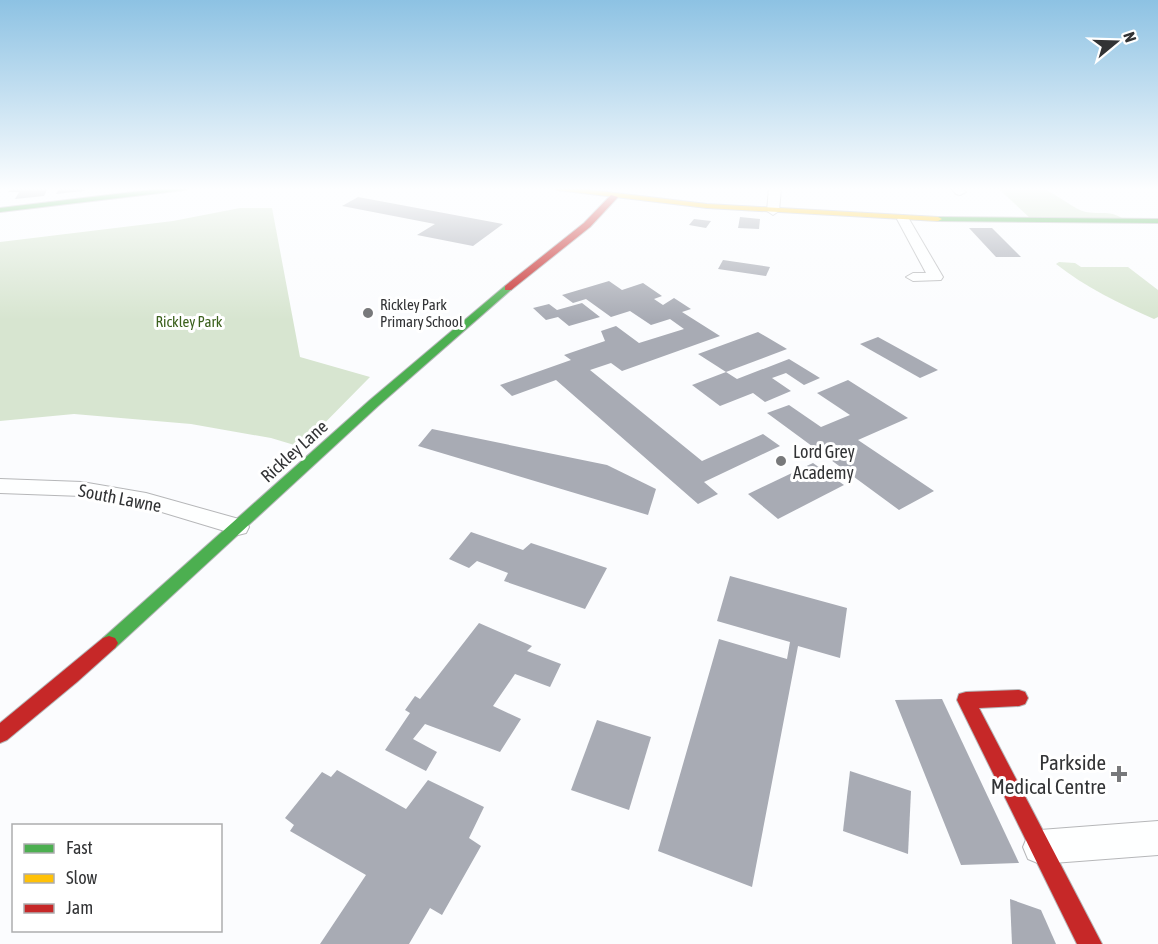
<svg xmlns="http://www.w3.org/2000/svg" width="1158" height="944" font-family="'Asap Condensed',sans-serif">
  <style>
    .green { fill: #d7e5d0 }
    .building { fill: #a8abb4 }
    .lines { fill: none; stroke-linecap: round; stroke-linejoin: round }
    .street-casing { stroke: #b6b7b9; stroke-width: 2 }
    .fast-casing { stroke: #b6b7b9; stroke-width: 2 }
    .slow-casing { stroke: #b6b7b9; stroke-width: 2 }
    .jam-casing { stroke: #b6b7b9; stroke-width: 2 }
    .street { fill: #feffff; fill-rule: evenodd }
    .fast { fill: #4caf50; fill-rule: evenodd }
    .slow { fill: #ffc107; fill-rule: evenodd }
    .jam { fill: #c62828; fill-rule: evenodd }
    .poi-dot { fill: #78797b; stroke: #fff; stroke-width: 2 }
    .labels { text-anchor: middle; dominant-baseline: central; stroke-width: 6; stroke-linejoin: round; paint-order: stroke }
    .far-poi-label { font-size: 15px; fill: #323335; stroke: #fff; text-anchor: start }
    .far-park-label { font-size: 15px; fill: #3c611e; stroke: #fff }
    .street-label { font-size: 18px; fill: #323335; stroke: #fff }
    .poi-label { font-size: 18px; fill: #323335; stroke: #fff; text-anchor: start }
    .near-poi-label { font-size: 21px; fill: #323335; stroke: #fff; text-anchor: end }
  </style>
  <rect width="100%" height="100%" fill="#fbfcfe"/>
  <g class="green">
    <path d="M998,188C1012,189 1029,184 1042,188C1053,192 1077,211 1086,212C1105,215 1107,209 1126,220L1031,219Z"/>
    <polygon points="240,208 272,208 300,357 370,377 301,447 271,438 191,424 74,414 0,421 0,242 173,221"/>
    <path d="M1059,262L1075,263L1081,267H1128L1158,290V317L1154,319C1120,304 1085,287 1056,264Z"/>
  </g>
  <g class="building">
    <polygon points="11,188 46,188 47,190 44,196 15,199 19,192 8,192"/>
    <polygon points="59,188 86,188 84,191 56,194"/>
    <polygon points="358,197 503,224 473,246 417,235 435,224 342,206"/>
    <polygon points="740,217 760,219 759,229 738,228"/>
    <polygon points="694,219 711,221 706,228 689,225"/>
    <polygon points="969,228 992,228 1021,257 996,257"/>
    <polygon points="723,260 770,267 766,276 718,269"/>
    <polygon points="609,281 622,290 643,283 662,296 654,299 663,305 674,298 691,309 682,312 720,336 622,371 611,363 590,370 702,461 763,434 780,446 704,482 718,494 698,504 556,380 512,396 500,385 571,360 564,355 605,341 601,331 616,326 639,343 684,329 670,319 651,325 630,311 611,317 586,299 573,303 562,295"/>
    <polygon points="582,303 600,317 569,326 558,317 546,320 533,308 549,304 557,310"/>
    <polygon points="758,332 787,349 726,372 698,354"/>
    <polygon points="878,337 938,370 920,378 860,344"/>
    <polygon points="789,359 820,378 804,385 786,373 772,378 791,391 765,402 753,393 720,406 692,385 726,372 737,379"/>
    <polygon points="848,380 908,418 858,440 934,491 899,510 767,413 789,405 821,427 850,415 817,393"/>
    <polygon points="432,429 607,465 656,489 648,515 418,446"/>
    <polygon points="813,463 844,485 778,519 748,494"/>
    <polygon points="471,532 523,550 531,543 607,568 585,609 504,581 508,573 477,561 469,568 449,559"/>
    <polygon points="730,576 847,608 840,658 798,646 752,887 658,851 719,639 787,659 790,642 717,621"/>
    <polygon points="479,623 532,646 527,651 561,664 550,687 515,674 493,706 521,719 500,752 425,724 413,739 437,752 426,771 385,750 410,713 405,710 415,696 420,699"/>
    <polygon points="942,699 1019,863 961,865 895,700"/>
    <polygon points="597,720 651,737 629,810 571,790"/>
    <polygon points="337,770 406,809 428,780 484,807 469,838 481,846 442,915 430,908 409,944 320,944 366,875 290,831 294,825 285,818 322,772 331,777"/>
    <polygon points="850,771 911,791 908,854 843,831"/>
    <polygon points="1010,899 1041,910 1056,944 1012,944"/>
  </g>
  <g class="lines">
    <defs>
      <g id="street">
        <polygon points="769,188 781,188 779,211 773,215 767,211"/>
        <polygon points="951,188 963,188 966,192 960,195 956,194"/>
        <polygon points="903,215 909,219 943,277 941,280 913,281 906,277 913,273 926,273 897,219"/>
        <polygon points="0,479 82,482 146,493 246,521 249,527 246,533 238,535 145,507 82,496 0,493"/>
        <polygon points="1158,821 1158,855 1040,864 1028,859 1023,847 1028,835 1040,830"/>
      </g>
      <g id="fast">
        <polygon points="167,188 189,188 185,190 0,212 0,208"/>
        <polygon points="935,217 1158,219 1158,223 938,221 934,219"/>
        <polygon points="505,286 513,288 378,406 115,648 109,650 103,648 100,643 103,638 370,400"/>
      </g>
      <polygon id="slow" points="553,188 574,188 707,204 938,217 942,219 938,221 707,208 557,190"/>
      <g id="jam">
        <polygon points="611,195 618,197 590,227 511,290 505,290 505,286 584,223"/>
        <polygon points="109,636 115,638 118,643 115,648 77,682 7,740 0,743 0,723 103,638"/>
        <polygon points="1019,690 1025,692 1028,698 1025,704 1019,706 979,708 1102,944 1077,944 957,700 959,694 966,692"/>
      </g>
    </defs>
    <use href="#street" class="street-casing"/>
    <use href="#fast" class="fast-casing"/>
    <use href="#slow" class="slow-casing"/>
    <use href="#jam" class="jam-casing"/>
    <use href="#street" class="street"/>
    <use href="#fast" class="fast"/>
    <use href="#slow" class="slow"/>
    <use href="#jam" class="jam"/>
  </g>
  <linearGradient id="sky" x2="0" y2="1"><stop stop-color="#8dc2e3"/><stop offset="0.59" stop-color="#fdfeff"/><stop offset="1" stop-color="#fdfeff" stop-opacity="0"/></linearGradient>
  <rect width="1158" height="320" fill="url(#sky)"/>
  <g class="poi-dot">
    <circle cx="368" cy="313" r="6"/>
    <circle cx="781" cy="461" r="6"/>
    <path d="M1116 765h6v6h6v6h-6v6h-6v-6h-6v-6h6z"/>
  </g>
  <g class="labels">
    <g class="far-poi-label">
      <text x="380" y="304">Rickley Park<tspan x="380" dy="17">Primary School</tspan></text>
    </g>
    <g class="far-park-label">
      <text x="189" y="321">Rickley Park</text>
    </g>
    <g class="street-label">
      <text transform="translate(294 451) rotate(-42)">Rickley Lane</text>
      <text transform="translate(120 498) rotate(11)">South Lawne</text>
    </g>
    <g class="poi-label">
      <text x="793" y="451">Lord Grey<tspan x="793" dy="21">Academy</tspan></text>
    </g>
    <g class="near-poi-label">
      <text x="1106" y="762">Parkside<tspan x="1106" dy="24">Medical Centre</tspan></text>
    </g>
  </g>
  <rect x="12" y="824" width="210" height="108" fill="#ffffff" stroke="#adadae" stroke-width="1.5"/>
  <rect x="24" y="844" width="30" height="9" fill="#4caf50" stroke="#adadae" stroke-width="1.5"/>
  <text x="66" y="854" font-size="18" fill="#323335">Fast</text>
  <rect x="24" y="874" width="30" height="9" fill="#ffc107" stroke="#adadae" stroke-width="1.5"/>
  <text x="66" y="884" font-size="18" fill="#323335">Slow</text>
  <rect x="24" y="904" width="30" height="9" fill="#c62828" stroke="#adadae" stroke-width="1.5"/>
  <text x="66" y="914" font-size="18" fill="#323335">Jam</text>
  <g transform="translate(1116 42) rotate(71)" stroke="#ffffff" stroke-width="4.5" paint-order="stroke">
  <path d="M0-4.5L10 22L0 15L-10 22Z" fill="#323335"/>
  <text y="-9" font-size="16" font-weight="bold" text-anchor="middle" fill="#323335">N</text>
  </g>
</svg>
